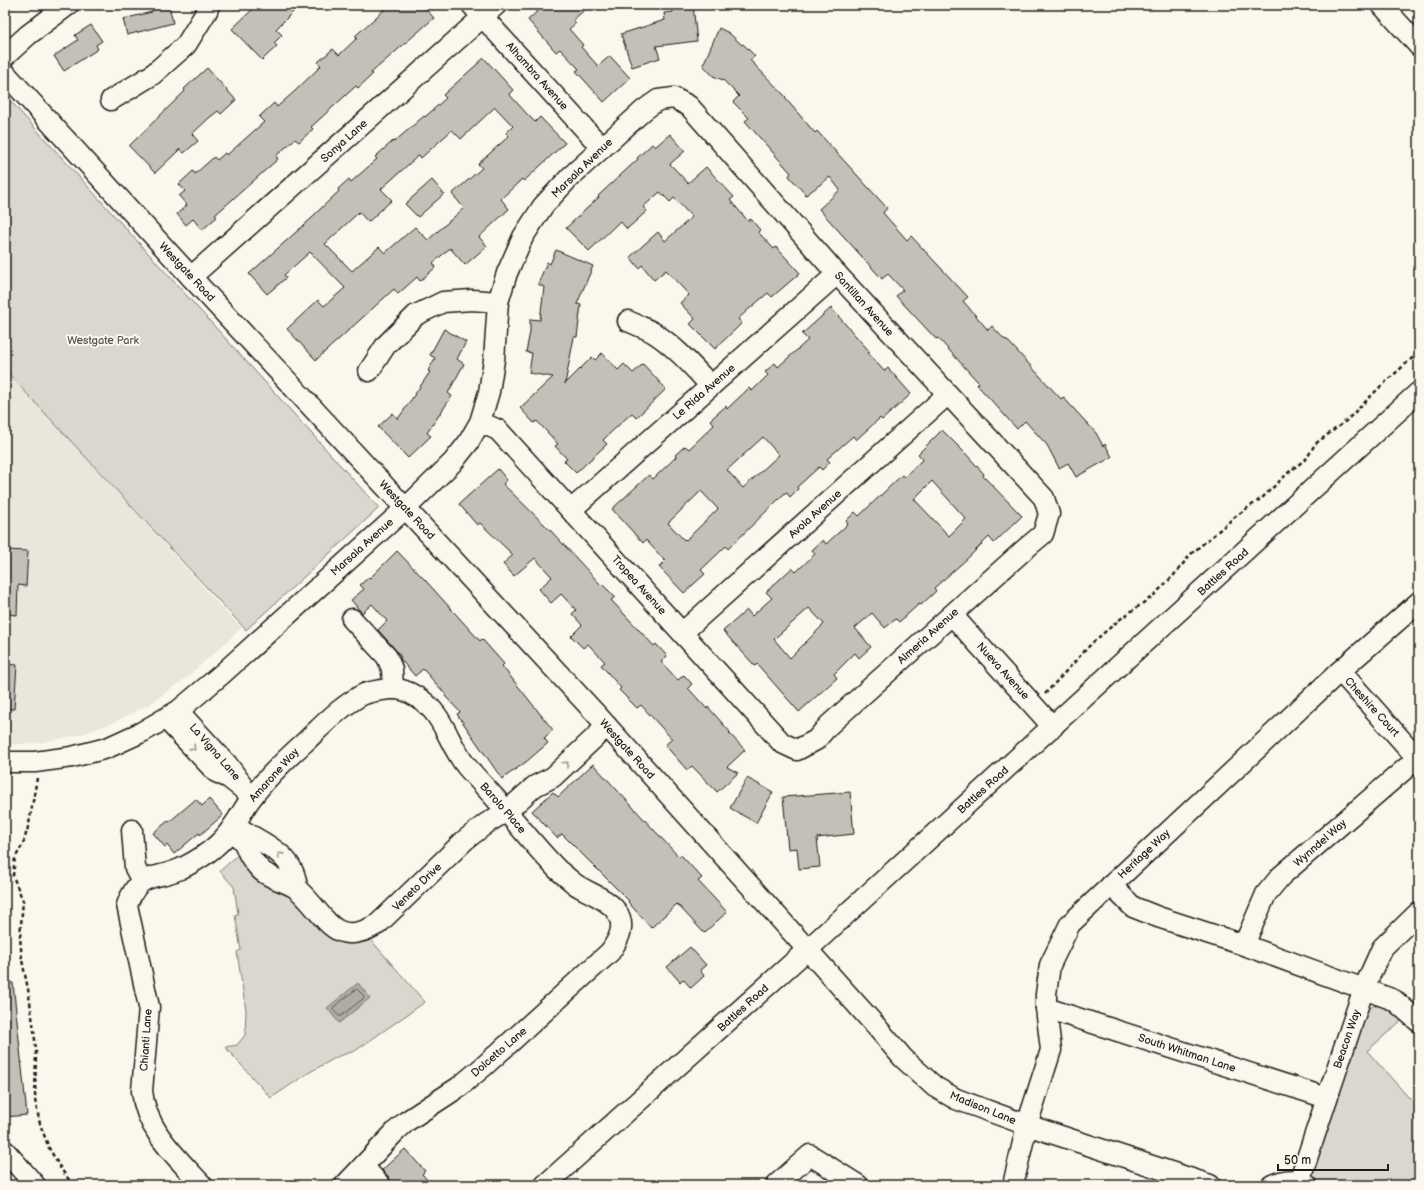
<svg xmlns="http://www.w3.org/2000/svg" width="1424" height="1190" font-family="'Balsamiq Sans',sans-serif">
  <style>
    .built { fill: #eae6dc }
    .green { fill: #dad7ce; stroke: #7b7a75 }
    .water { fill: #afaca5; stroke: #74726e }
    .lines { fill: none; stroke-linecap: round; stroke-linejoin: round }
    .shore { stroke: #575653; stroke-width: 1 }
    .building { fill: #c3c0b8; stroke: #1c1c1c; fill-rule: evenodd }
    .minor-casing { stroke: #1c1c1c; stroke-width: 23 }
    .path { stroke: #1c1c1c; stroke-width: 2.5; stroke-dasharray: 4 3; stroke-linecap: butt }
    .minor { stroke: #fbf7ec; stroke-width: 20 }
    .oneway { stroke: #97948e }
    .labels { text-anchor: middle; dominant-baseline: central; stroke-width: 4; stroke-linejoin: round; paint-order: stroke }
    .street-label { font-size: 11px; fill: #1c1c1c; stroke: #fbf7ec }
    .park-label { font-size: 11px; fill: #555451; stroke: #fbf7ec }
  </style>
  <rect width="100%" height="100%" fill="#fbf7ec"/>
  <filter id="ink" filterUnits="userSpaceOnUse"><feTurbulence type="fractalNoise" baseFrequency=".025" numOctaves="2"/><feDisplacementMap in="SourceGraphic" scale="8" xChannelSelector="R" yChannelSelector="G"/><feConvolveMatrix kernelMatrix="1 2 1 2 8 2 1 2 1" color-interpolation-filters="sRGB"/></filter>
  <g filter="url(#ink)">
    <polygon class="built" points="5,371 75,445 227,613 242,628 186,678 150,704 115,722 79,735 38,743 8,745 5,745"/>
    <g class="green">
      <polygon points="5,95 379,508 246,630 5,370"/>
      <polygon points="241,852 290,894 325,931 340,942 370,939 425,1002 355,1051 339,1056 310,1072 271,1098 225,1047 237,1045 245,1035 246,1011 237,952 241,950 235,915 238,914 234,887 220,871"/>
      <polygon points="1379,1006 1389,1010 1402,1020 1367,1051 1419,1109 1419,1185 1314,1185 1311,1179 1311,1171 1363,1013 1370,1007"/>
    </g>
    <polygon class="water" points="358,983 370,998 339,1023 327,1008"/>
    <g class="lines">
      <polygon class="shore" points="357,989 364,996 364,998 341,1016 339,1016 333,1010 333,1008"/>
    </g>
    <g class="building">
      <polygon points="160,5 169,5 173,23 127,35 123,19 152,12 151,7"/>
      <polygon points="257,5 300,5 276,29 282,35 274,43 277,46 262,60 232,29"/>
      <polygon points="379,5 422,5 434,18 371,73 373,74 358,88 356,86 311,127 313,129 299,142 295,139 276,156 278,159 215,215 217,217 202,230 193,219 186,225 177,214 187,205 179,196 185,191 179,184 193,171 195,174 214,157 217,160 225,153 227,155 264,122 259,117 274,103 277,107 295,91 321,66 318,62 333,49 339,55 357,38 355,36 384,10"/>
      <polygon points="544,5 590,5 573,20 576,23 569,29 583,45 581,47 598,66 610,56 630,78 604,102 576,71 579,69 560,49 556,52 528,20"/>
      <polygon points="672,5 693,5 697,41 656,46 660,58 632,67 621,34 665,20 664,13 673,12"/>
      <polygon points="91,25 102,41 96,45 98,49 64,71 54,56 78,40 75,35"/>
      <polygon points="719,28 729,33 742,45 743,44 755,56 750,60 786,97 785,98 815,133 817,131 887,208 883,213 907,240 911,236 924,250 968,297 963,301 988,330 992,326 1005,340 1006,339 1061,399 1063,397 1096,433 1103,446 1105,444 1112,457 1076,477 1068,463 1059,468 1047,445 1025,421 1017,429 990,399 977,385 979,383 938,338 936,339 896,296 903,290 888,274 882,279 819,209 840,190 830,177 806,195 789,176 791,173 745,121 749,118 733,102 739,96 723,80 713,76 703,65"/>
      <path d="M484,58L513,90L509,94L527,114L535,122L540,117L565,143L524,181L522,179L501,199L509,209L479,237L487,246L465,265L450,248L433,263L436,267L420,281L417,277L398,294L394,289L316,360L287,329L318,300L324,306L345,288L310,252L284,275L286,278L267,294L249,274L313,217H312L339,191L338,189L349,179L351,182L377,159L375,157L393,141L394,142L424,116L425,117L446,98L443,95ZM495,107L513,126L506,133L509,136L478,164L482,168L452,194L464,208L428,240L415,227L385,253L379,247L352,271L325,244L359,212L368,222L392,200L381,189L419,155L421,158L452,130L461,139Z"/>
      <polygon points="207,68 236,100 221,114 218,111 209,118 192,134 198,141 184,153 180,149 155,173 129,146 185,91 184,89"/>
      <polygon points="670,134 685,151 670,164 688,183 706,167 734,197 730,200 748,221 751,219 760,230 758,232 774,249 776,247 800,273 772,297 768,293 749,309 738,319 742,323 715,349 690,324 695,319 680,303 689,295 666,270 654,280 642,265 639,268 630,257 658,232 665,241 692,217 674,198 670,202 660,192 643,207 647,211 627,229 620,221 589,251 566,228 599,197 598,196 638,159 637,158 652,144 655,147"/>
      <polygon points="432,180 444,194 418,217 405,204"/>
      <polygon points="556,250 593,266 577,304 581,305 577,337 574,337 565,384 592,357 595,360 602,353 618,370 624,364 633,373 643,364 666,389 636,418 632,413 623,421 603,440 607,444 576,473 564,461 567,459 555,446 558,444 537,421 534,423 520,408 553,377 529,373 532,353 526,352 530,332 530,319 540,320 544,287 538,284 547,262 550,264"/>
      <path d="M831,308L870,352L868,353L884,371L888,368L911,394L882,420L880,418L856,440L853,436L827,459L830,462L822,470L819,467L797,487L798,489L790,497L786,492L728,549L726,546L701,570L705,574L684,593L659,567L665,561L646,540L643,543L612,509L649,475L653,479L676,457L675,455L685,446L689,449L714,425L710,420L726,406L727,409L749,388L752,391L768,375L765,372L775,363L778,367L808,340L802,334ZM763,437L779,455L743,488L727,470ZM701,491L718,509L685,541L668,523Z"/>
      <polygon points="444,329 466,342 457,359 464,364 448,393 452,396 427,433 431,436 408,458 378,427 393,413 398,419 430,372 428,371 435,358 430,355"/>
      <path d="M942,430L967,455L984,474L983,476L1022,516L994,543L989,537L968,558L934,588L936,591L921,605L919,604L899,622L896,619L885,628L872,613L855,628L871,647L859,658L855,653L834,674L837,678L799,712L757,664L755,666L723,631L747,610L752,616L772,598L766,592L792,568L796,572L815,554L812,550L823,540L826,544L848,524L846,521L855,512L859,516L902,475L904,477L923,459L918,454ZM932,481L966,519L949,536L914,499ZM809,608L824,624L790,658L774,639Z"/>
      <polygon points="498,469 507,480 503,484 551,531 601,585 602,584 615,597 611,600 654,646 656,644 667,656 661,662 678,680 684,675 692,684 688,688 707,709 708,707 730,732 729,733 745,750 727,767 738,773 717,792 692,766 687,770 665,745 672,739 641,705 637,708 619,690 621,688 601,665 605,662 588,644 583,648 571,636 582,625 572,614 576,610 561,594 551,603 539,589 552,577 535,558 514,576 503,564 513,555 480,523 477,525 459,504"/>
      <polygon points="5,550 28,551 26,586 18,585 17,615 5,614"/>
      <polygon points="397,551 425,580 480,641 482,639 504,664 502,666 553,730 544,738 548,743 526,762 502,779 457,714 460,712 445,696 446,695 423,669 415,676 401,660 400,658 401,657 395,649 378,630 387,621 372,604 362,613 351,600 364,589 360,585 369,577 370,578"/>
      <polygon points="5,664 17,665 14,709 5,709"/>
      <polygon points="593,764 679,857 681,855 702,878 698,881 727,912 704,933 677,904 651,928 628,902 629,901 562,834 557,838 532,811 553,792 558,797"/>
      <polygon points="747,778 773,792 756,823 730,808"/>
      <polygon points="850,792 854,834 817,838 820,867 799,869 797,848 788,849 783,797"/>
      <polygon points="196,799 202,806 209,799 223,815 200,835 199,833 174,854 167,845 165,847 153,833 168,821 169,822"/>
      <polygon points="690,947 706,965 700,970 704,976 691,988 683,979 680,982 667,967"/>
      <polygon points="5,983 13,983 27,1115 5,1117"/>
      <polygon points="405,1149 425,1171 422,1174 432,1185 393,1185 391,1183 389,1177 382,1170"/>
    </g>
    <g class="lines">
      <defs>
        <g id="minor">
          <polyline points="472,5 602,148"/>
          <polyline points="1382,5 1419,46"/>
          <polyline points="5,56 28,35 68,5"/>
          <polyline points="5,73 191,277 598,716 875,1025 903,1058 935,1087 956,1099 1027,1125 1210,1185"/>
          <polyline points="111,100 152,75 186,45 207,11 209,5"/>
          <polyline points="191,277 496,5"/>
          <path d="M628,321C636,325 646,328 654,333C676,347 693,367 711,386"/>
          <polyline points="369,371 386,345 416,315 443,302 472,300 498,302"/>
          <polyline points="571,510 837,274"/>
          <polyline points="952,615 1053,727"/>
          <polyline points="352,619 387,657 392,669 393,689"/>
          <polyline points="683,632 947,395"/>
          <polyline points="1340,671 1419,760"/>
          <polyline points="178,711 227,764 241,783"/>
          <polyline points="166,719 216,772 229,778 252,796"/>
          <polyline points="5,762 35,762 72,757 107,748 142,732 178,711 222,674 406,508 453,462 468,443 480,422 489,392 494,360 498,302 507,273 523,237 543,206 570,177 644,110 658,100 674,98 689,106 837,274 1044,498 1049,514 1043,534 1025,549 829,725 816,740 797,750 782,743 498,430 480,422"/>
          <path d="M234,825C260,843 294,851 297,888"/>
          <polyline points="132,830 135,868 142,881"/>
          <path d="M230,831C235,835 241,838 244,843C246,846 247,851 249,854C252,860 258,867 262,871C273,880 288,882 297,889C326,913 332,951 378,924L465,840L487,823L507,811L535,786L553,777L607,726"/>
          <polyline points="1111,885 1133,907 1158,917 1244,945 1394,1000 1419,1022"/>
          <polyline points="1244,945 1266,894 1281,876 1419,757"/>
          <polyline points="1046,1008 1327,1098"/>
          <polyline points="5,1151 35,1185"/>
          <polyline points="363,1166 380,1185"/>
          <polyline points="1299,1182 1364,988 1382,948 1419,912"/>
          <path d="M202,1185C177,1157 146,1131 142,1091L149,1007L127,905C140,870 153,881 180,869C199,860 216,849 229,832C238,821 244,807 253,796C268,776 287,758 306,741C323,725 340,707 362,695C370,691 380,690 390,689C399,688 409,692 417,697C445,714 447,743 467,767C480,782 495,797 508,813C524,832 540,852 558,870C563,874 569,879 575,884C588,893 607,898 617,912C626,926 619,939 610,952L483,1067L459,1087L407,1121L396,1131L345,1185"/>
          <polyline points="545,1185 807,950 1419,392"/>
          <polyline points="776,1185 810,1155 858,1185"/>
          <polyline points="1013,1185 1027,1125 1051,1050 1046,1008 1046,994 1050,965 1070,924 1340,671 1419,602"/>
          <path d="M1272,1185C1283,1180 1296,1178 1307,1185"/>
        </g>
      </defs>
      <use href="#minor" class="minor-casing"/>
      <g class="path">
        <polyline points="1045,694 1092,643 1119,620 1153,596 1174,575 1191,554 1236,516 1262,498 1289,472 1307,458 1315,444 1346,421 1381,386 1419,352"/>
        <polyline points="37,778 29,824 23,844 15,858 13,876 23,901 20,937 22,960 28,989 34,1030 36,1051 35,1100 40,1124 49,1148 61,1169 73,1185"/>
      </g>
      <use href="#minor" class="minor"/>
    </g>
    <defs><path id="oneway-chevron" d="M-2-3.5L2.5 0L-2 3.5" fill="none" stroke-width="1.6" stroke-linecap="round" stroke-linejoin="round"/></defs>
    <g class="oneway">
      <use href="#oneway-chevron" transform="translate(193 748) rotate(47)"/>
      <use href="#oneway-chevron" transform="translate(566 764) rotate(-43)"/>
      <use href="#oneway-chevron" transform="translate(280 855) rotate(-136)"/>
    </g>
  </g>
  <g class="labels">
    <g class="street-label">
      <text transform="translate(537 76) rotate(48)">Alhambra Avenue</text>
      <text transform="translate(344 141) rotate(-42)">Sonya Lane</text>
      <text transform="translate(582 168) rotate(-44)">Marsala Avenue</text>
      <text transform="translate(187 272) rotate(47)">Westgate Road</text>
      <text transform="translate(864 304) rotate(48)">Santillan Avenue</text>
      <text transform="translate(704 392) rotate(-41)">Le Rida Avenue</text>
      <text transform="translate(407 510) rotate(47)">Westgate Road</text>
      <text transform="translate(815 514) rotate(-42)">Avola Avenue</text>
      <text transform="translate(362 547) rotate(-42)">Marsala Avenue</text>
      <text transform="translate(1223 572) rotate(-42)">Battles Road</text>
      <text transform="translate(639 585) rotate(48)">Tropea Avenue</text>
      <text transform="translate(928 636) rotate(-42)">Almeria Avenue</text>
      <text transform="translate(1003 671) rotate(48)">Nueva Avenue</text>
      <text transform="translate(1372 707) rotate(48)">Cheshire Court</text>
      <text transform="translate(627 749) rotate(48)">Westgate Road</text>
      <text transform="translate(215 752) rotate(49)">La Vigna Lane</text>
      <text transform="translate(274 775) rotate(-48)">Amarone Way</text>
      <text transform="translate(983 790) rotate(-42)">Battles Road</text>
      <text transform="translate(503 808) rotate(49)">Barolo Place</text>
      <text transform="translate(1320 843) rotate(-41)">Wynndel Way</text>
      <text transform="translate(1144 854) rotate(-43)">Heritage Way</text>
      <text transform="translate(417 887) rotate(-44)">Veneto Drive</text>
      <text transform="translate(743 1008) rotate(-42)">Battles Road</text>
      <text transform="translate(1347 1039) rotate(-71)">Beacon Way</text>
      <text transform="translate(146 1040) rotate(-86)">Chianti Lane</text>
      <text transform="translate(499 1052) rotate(-41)">Dolcetto Lane</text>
      <text transform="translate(1187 1053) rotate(18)">South Whitman Lane</text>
      <text transform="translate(983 1108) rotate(22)">Madison Lane</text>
    </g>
    <g class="park-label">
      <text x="103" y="340">Westgate Park</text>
    </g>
  </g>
  <rect width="1424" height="1190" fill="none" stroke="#fbf7ec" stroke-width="20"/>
  <rect x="10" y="10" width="1404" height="1170" fill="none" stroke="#1c1c1c" stroke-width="1.5" filter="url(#ink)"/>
  <path d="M1278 1164v6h110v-6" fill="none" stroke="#1c1c1c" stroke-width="2"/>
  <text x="1284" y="1164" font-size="12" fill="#1c1c1c" stroke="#fbf7ec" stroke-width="3" paint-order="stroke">50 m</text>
</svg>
